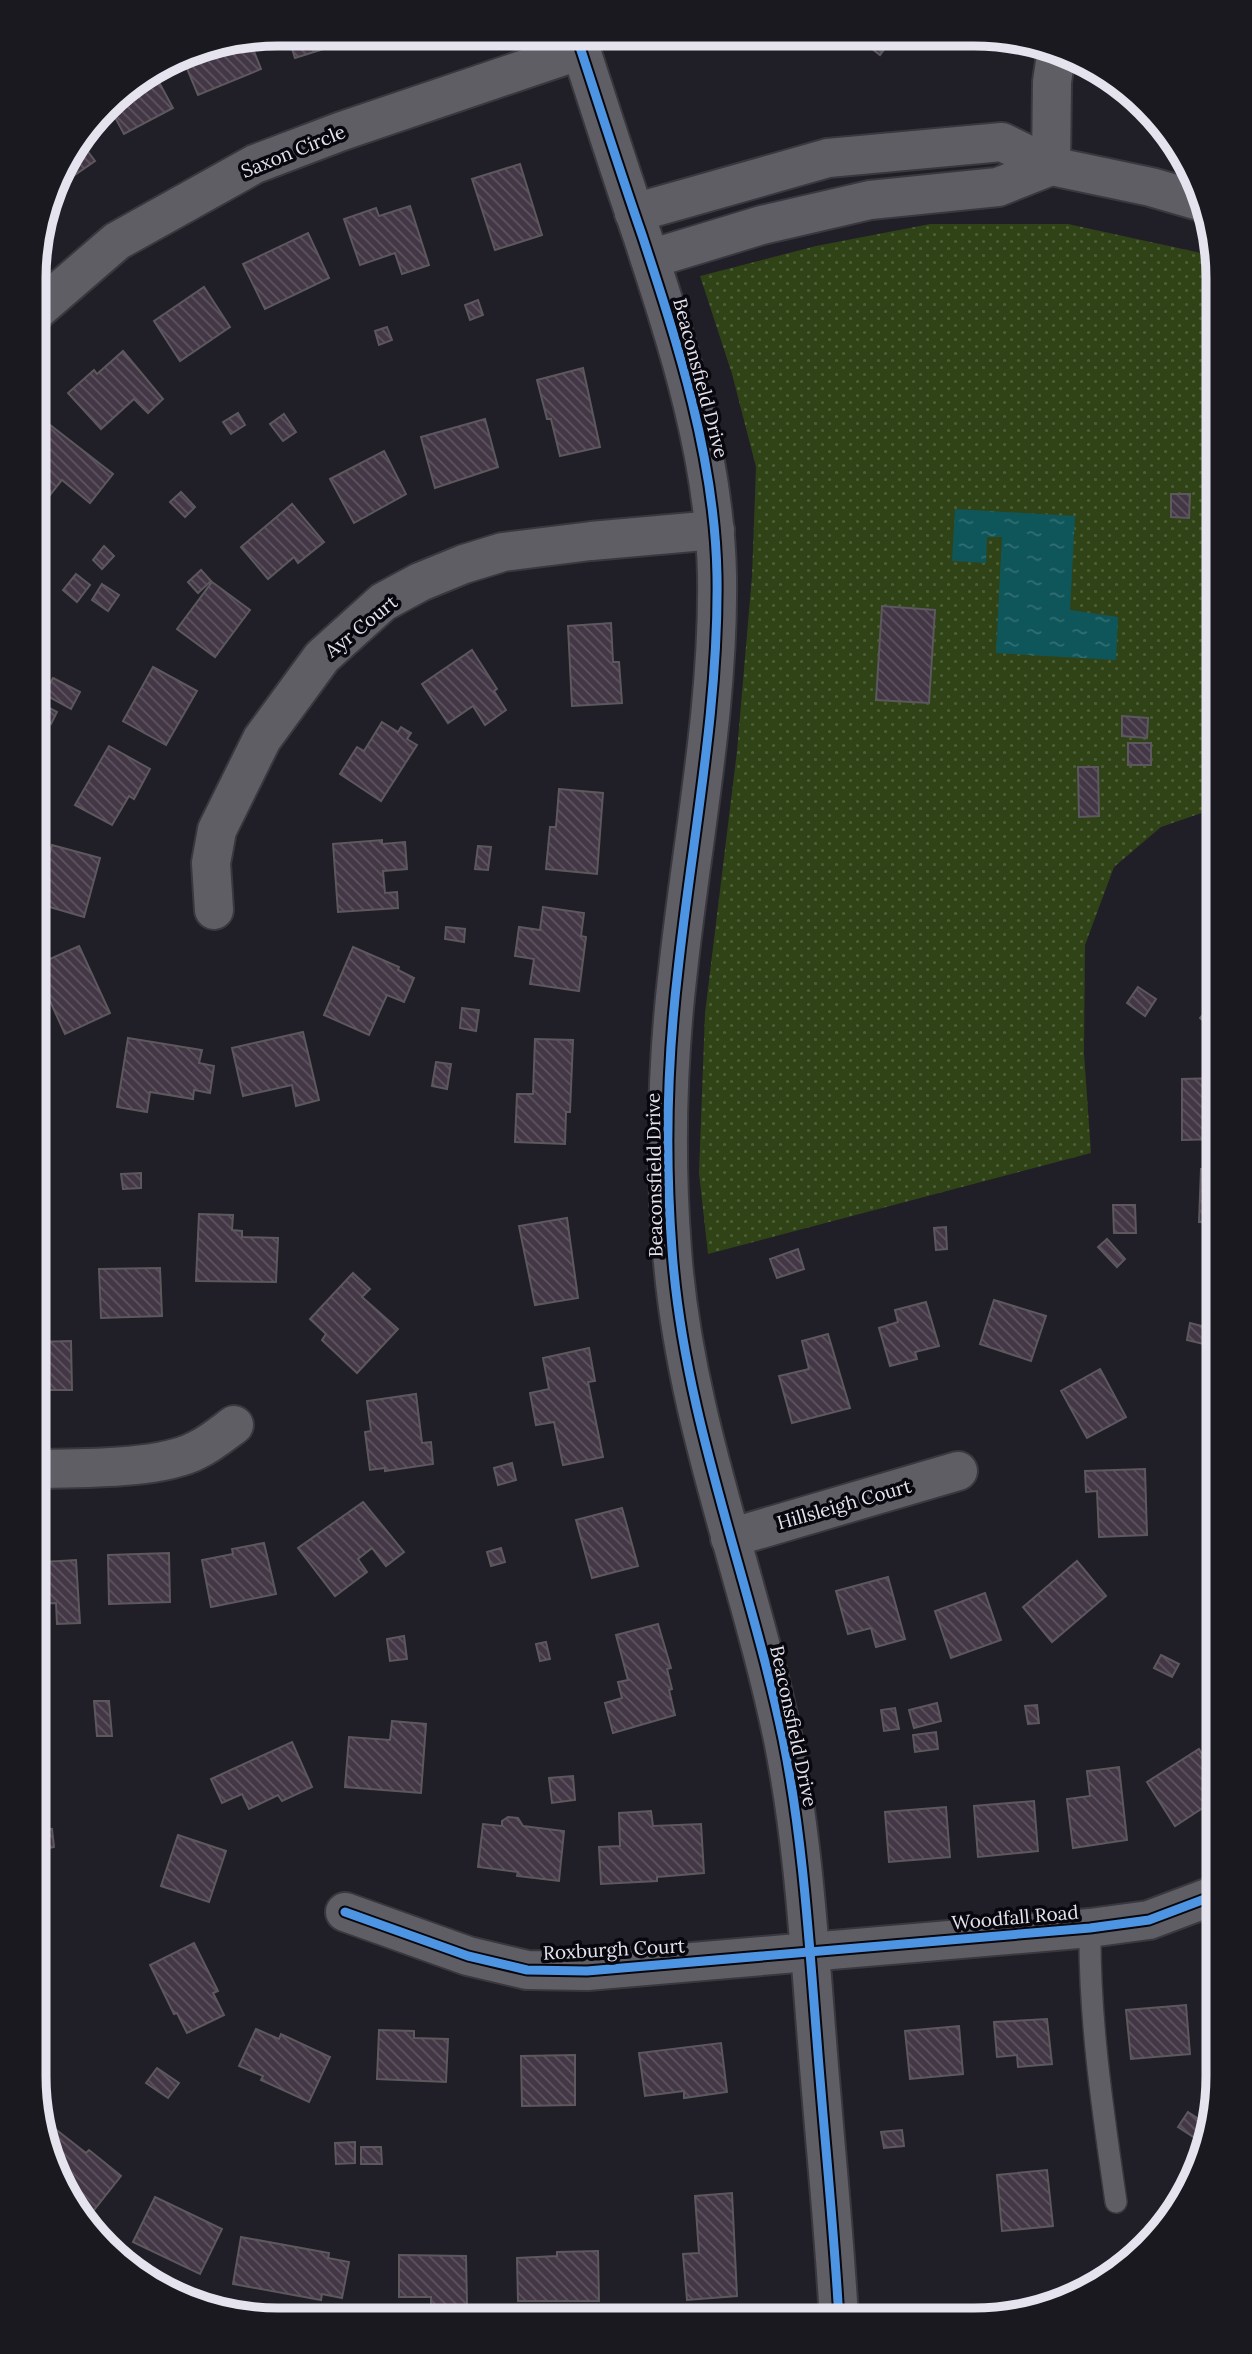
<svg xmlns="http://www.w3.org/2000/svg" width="1252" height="2354" font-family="Lora,serif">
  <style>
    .park { fill: url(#park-dots) }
    .water { fill: url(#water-ripples) }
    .building { fill: url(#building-back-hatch); stroke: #5c585e; stroke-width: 2 }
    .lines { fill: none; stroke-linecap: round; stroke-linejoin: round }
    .service-casing { stroke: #3a383f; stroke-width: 24 }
    .minor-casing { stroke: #3a383f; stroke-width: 42 }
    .service { stroke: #605e65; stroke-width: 21 }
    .minor { stroke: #605e65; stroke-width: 38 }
    .cycleway-casing { stroke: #08070d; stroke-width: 13 }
    .cycleway { stroke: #4d94e3; stroke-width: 9 }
    .labels { text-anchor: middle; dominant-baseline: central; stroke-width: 7; stroke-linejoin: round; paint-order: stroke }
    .street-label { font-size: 19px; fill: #e5e3ee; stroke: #08070d }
    .rim { fill: none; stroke: #e5e3ee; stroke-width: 9 }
  </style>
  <defs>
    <pattern id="park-dots" width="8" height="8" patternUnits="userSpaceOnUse" patternTransform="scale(1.75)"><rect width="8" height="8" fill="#2f4316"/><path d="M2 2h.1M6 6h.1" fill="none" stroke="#4d5e38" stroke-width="1.8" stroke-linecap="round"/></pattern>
    <pattern id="water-ripples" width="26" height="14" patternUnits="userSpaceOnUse" patternTransform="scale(1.75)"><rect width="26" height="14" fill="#0f565b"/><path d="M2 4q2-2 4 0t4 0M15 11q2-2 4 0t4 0" fill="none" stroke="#326e73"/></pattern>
    <pattern id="building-back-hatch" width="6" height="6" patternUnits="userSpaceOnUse" patternTransform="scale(1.75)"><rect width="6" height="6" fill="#433745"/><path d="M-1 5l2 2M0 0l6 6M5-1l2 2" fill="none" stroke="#5e5460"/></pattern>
  </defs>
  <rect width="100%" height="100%" fill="#201e26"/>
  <polygon class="park" points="930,224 1068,224 1215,256 1219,278 1219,807 1161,827 1114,867 1085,945 1084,1053 1091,1153 708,1254 699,1173 705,1013 737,751 752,576 756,467 732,374 700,276 816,246"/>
  <polygon class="water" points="955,509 1075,516 1070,610 1118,617 1116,660 996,653 1002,537 987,537 986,563 952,561"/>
  <g class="building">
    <polygon points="287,33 350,34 352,40 295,58"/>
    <polygon points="793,36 807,37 802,45 792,38"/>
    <polygon points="811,37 830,37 823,46"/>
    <polygon points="845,37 893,37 880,55 861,40 857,46"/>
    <polygon points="249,39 261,69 198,95 181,54"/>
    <polygon points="153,71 173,108 124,134 108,104 116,94"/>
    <polygon points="80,141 95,161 66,181 61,173 56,176 59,169"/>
    <polygon points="520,164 542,235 495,250 472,179"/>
    <polygon points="410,206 429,265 402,274 395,253 360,265 344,219 376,208 379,216"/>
    <polygon points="308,233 329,278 265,309 243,264"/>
    <polygon points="204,287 230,327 180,361 154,321"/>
    <polygon points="478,300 483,315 470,320 465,305"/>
    <polygon points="387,327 392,340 379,345 375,331"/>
    <polygon points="123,351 163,399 148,413 134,399 101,429 68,393 94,370 97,374"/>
    <polygon points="583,368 600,447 560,456 551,419 547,419 537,380"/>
    <polygon points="238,413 245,425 231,434 223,422"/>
    <polygon points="284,414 296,432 283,441 270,424"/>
    <polygon points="485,419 498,467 435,488 421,437"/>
    <polygon points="45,421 113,474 90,503 62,480 38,510 35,508 35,433"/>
    <polygon points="384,451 406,494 354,523 330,479"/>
    <polygon points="181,492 195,507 185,517 170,502"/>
    <polygon points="1171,494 1190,494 1189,518 1171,517"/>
    <polygon points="292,504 324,542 298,563 294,557 268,579 241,547"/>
    <polygon points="104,546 114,556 102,569 93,560"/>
    <polygon points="201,570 211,581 198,593 188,582"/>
    <polygon points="76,574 90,585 77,602 63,590"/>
    <polygon points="212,582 250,610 215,657 177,629"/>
    <polygon points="102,584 119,595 108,611 92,600"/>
    <polygon points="882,606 935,610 929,703 876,700"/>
    <polygon points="611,623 613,662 619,662 622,703 572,706 568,626"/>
    <polygon points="472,650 497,689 494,691 506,710 485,725 473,706 448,723 422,684"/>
    <polygon points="153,667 197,691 166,745 123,721"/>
    <polygon points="53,678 80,692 71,709 44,694"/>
    <polygon points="36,701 57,712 51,724 35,716"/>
    <polygon points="1122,716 1148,718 1147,738 1122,736"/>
    <polygon points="382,722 398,732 401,727 411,733 407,739 417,745 381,801 340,774 357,747 364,751"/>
    <rect x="1128" y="743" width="23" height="22"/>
    <polygon points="109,746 150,769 134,799 129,796 112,825 75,805"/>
    <polygon points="1078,767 1098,767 1099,816 1079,817"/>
    <polygon points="559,789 603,793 597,874 546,869 550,827 556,827"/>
    <polygon points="382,840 382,844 405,842 407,869 383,871 385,893 397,892 398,908 338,912 333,844"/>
    <polygon points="52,845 100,858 84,917 36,903"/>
    <polygon points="478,846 491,847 488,870 475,869"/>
    <polygon points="543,907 584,913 581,936 586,937 579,991 530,984 534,959 515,956 519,927 540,930"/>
    <polygon points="446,927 465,929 464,942 445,939"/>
    <polygon points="79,946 110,1013 65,1034 34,966"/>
    <polygon points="353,947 399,967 398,970 414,978 404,1002 387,995 369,1035 324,1015"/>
    <polygon points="1219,963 1219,978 1211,971"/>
    <polygon points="1138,987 1156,999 1145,1016 1127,1003"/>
    <polygon points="1219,997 1219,1035 1200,1018"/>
    <polygon points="462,1008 479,1010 476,1031 460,1028"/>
    <polygon points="303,1032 319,1100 296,1106 292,1085 243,1096 232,1048"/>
    <polygon points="128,1038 202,1050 199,1063 214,1066 210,1093 194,1090 193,1099 150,1092 147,1112 117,1107"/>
    <polygon points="535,1039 573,1040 570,1112 566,1112 565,1144 515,1142 517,1094 533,1094"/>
    <polygon points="436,1062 451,1064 447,1089 432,1086"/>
    <polygon points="1219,1078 1218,1139 1182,1140 1182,1079"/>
    <polygon points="1201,1169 1218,1169 1218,1223 1199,1222"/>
    <polygon points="141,1173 141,1188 123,1189 121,1174"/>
    <polygon points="1113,1205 1135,1205 1136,1233 1114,1233"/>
    <polygon points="199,1214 233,1215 232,1230 242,1231 242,1237 278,1238 276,1282 196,1281"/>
    <polygon points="567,1218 578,1298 535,1305 519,1226"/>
    <polygon points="946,1227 947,1249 936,1250 934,1228"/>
    <polygon points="1107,1239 1125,1259 1117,1267 1098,1247"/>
    <polygon points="798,1249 804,1269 777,1278 770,1259"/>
    <polygon points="160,1268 162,1316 101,1318 99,1269"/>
    <polygon points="353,1273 370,1289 362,1297 398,1329 357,1373 322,1340 326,1334 310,1319"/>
    <polygon points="994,1300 1046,1316 1031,1361 980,1344"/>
    <polygon points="926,1302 939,1346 915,1352 917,1359 890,1366 879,1328 898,1322 895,1310"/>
    <polygon points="1190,1323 1213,1329 1208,1345 1187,1340"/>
    <polygon points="828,1334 850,1408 792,1423 779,1376 809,1369 802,1341"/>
    <polygon points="71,1341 72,1390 34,1390 34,1342"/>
    <polygon points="589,1348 595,1381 588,1382 603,1457 563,1465 554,1422 536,1425 530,1393 549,1389 543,1358"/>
    <polygon points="1100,1369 1126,1417 1087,1438 1061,1391"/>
    <polygon points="416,1394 422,1443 431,1442 433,1464 385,1471 385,1468 370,1470 365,1432 371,1431 367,1401"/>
    <polygon points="512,1463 516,1480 498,1485 494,1468"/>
    <polygon points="1145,1469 1147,1535 1099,1537 1097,1491 1086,1492 1085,1471"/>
    <polygon points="363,1502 404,1552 386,1566 372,1548 358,1559 367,1572 335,1596 298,1548"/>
    <polygon points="622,1508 638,1566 592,1578 576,1520"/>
    <polygon points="264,1543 276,1594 211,1607 202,1560 233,1554 232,1549"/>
    <polygon points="501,1548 505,1562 491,1566 487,1552"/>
    <polygon points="169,1553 170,1602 109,1604 108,1555"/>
    <polygon points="34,1555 43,1555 43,1562 76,1560 80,1623 57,1624 56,1603 34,1604"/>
    <polygon points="1077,1561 1106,1596 1052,1642 1023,1607"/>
    <polygon points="888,1577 905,1639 876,1647 871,1628 848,1634 836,1591"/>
    <polygon points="985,1593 1001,1640 951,1658 935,1611"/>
    <polygon points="658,1624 671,1668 667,1669 672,1689 669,1690 675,1715 613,1733 605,1703 622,1698 618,1682 628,1680 616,1635"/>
    <polygon points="404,1636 407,1659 390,1661 387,1639"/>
    <polygon points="546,1642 550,1659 540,1661 536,1644"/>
    <polygon points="1161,1655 1179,1664 1172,1677 1154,1668"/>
    <polygon points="94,1701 109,1701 112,1736 97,1736"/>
    <polygon points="937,1703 941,1721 914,1728 909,1710"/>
    <polygon points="1037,1705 1039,1723 1028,1724 1025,1706"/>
    <polygon points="895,1708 899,1729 884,1731 881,1710"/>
    <polygon points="392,1721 426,1724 421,1793 345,1787 349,1737 390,1740"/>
    <polygon points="936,1732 938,1749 915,1752 913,1735"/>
    <polygon points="292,1742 312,1787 282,1801 278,1795 249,1809 242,1794 222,1803 211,1779"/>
    <polygon points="1199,1749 1218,1781 1218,1798 1175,1826 1147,1782"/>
    <polygon points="1119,1767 1127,1840 1073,1848 1067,1799 1090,1796 1087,1771"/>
    <polygon points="573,1776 575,1800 552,1803 549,1778"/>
    <polygon points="1034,1801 1038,1851 978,1857 974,1806"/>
    <polygon points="946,1807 950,1857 889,1862 885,1812"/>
    <polygon points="651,1811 653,1826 701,1824 704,1873 657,1877 657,1881 601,1884 599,1847 620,1846 619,1813"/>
    <polygon points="508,1817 518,1818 523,1826 564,1831 559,1881 517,1876 518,1872 478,1867 483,1824 502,1826 502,1821"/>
    <polygon points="52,1829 54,1847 45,1849 46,1854 37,1856 34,1832"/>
    <polygon points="178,1835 226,1851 209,1902 161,1886"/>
    <polygon points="194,1943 218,1991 213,1993 224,2015 187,2033 177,2013 174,2014 150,1965"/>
    <polygon points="1186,2005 1190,2054 1131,2059 1126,2010"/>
    <polygon points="1047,2019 1052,2064 1018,2067 1017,2055 997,2057 994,2022"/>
    <polygon points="959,2026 963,2074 910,2079 905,2031"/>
    <polygon points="256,2029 279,2039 281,2034 330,2057 309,2102 261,2080 263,2076 239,2066"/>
    <polygon points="379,2030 414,2031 414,2038 448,2039 446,2082 377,2079"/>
    <polygon points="721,2043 727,2092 684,2098 684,2091 645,2096 639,2053"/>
    <polygon points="575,2055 575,2105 522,2106 521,2056"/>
    <polygon points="157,2068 179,2083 168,2098 146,2083"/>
    <polygon points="33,2069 50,2093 37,2101 33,2076"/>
    <polygon points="1188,2112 1205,2123 1195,2138 1178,2127"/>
    <polygon points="54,2128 86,2153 89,2150 121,2176 90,2215 68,2196 46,2155 44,2142"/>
    <polygon points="902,2130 904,2146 884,2148 881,2132"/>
    <polygon points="355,2142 355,2163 336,2164 335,2143"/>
    <polygon points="361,2147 381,2147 382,2164 361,2164"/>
    <polygon points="1047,2170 1053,2226 1002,2231 997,2175"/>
    <polygon points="1189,2190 1176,2212 1175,2212 1174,2191"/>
    <polygon points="732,2193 737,2296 687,2300 683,2254 699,2253 695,2196"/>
    <polygon points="155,2197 222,2229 200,2274 133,2242"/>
    <polygon points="241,2237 329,2253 328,2258 349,2262 342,2298 322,2294 321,2300 233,2284"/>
    <polygon points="598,2251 599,2301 518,2301 517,2258 557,2256 557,2252"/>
    <polygon points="399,2255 466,2256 467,2305 431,2305 431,2297 399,2297"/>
  </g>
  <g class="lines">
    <defs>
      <path id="service" d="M1090,1928C1089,2020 1103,2112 1116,2202"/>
      <g id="minor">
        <path d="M576,35C598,102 619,169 642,235C678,345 715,458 717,576C719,708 692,840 678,970C667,1063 665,1158 672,1250C684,1419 749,1575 783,1739C803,1838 809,1941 817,2041C824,2134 834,2227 839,2320"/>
        <polyline points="1051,166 1052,82 1056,55"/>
        <polyline points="634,213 828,158 1002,142 1051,166 1151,187 1206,203"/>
        <polyline points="650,259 762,225 870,200 998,187 1051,166"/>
        <polyline points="35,312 117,241 255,164 342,131 581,50"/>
        <polyline points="214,910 211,863 217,830 262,739 322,657 383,602 420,582 464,564 503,552 591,541 715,530"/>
        <path d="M34,1469C77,1468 160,1470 197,1450C210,1444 222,1434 234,1425"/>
        <polyline points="730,1538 958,1471"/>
        <polyline points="345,1912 468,1956 527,1970 587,1971 1090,1928 1149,1920 1218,1894"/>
      </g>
    </defs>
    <use href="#service" class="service-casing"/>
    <use href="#minor" class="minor-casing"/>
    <use href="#service" class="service"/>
    <use href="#minor" class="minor"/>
    <defs>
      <g id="cycleway">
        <path d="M576,35C598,102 619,169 642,235C678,345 715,458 717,576C719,708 692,840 678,970C667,1063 665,1158 672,1250C684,1419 749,1575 783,1739C803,1838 809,1941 817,2041C824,2134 834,2227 839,2320"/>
        <polyline points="345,1912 468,1956 527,1970 587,1971 1090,1928 1149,1920 1218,1894"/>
      </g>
    </defs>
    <use href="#cycleway" class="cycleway-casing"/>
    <use href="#cycleway" class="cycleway"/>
  </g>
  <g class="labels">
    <g class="street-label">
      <text transform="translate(293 151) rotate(-22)">Saxon Circle</text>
      <text transform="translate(701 378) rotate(75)">Beaconsfield Drive</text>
      <text transform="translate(361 626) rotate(-39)">Ayr Court</text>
      <text transform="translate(654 1175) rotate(-91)">Beaconsfield Drive</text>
      <text transform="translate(844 1504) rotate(-16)">Hillsleigh Court</text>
      <text transform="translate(794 1726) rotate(78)">Beaconsfield Drive</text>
      <text transform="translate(1015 1917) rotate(-5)">Woodfall Road</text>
      <text transform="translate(614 1949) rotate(-3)">Roxburgh Court</text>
    </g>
  </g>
  <path d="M0 0H1252V2354H0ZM278 46H974A232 232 0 0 1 1206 278V2076A232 232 0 0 1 974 2308H278A232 232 0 0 1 46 2076V278A232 232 0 0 1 278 46Z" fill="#1a191f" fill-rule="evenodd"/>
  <path class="rim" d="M278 46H974A232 232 0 0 1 1206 278V2076A232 232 0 0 1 974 2308H278A232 232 0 0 1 46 2076V278A232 232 0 0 1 278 46Z"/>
</svg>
